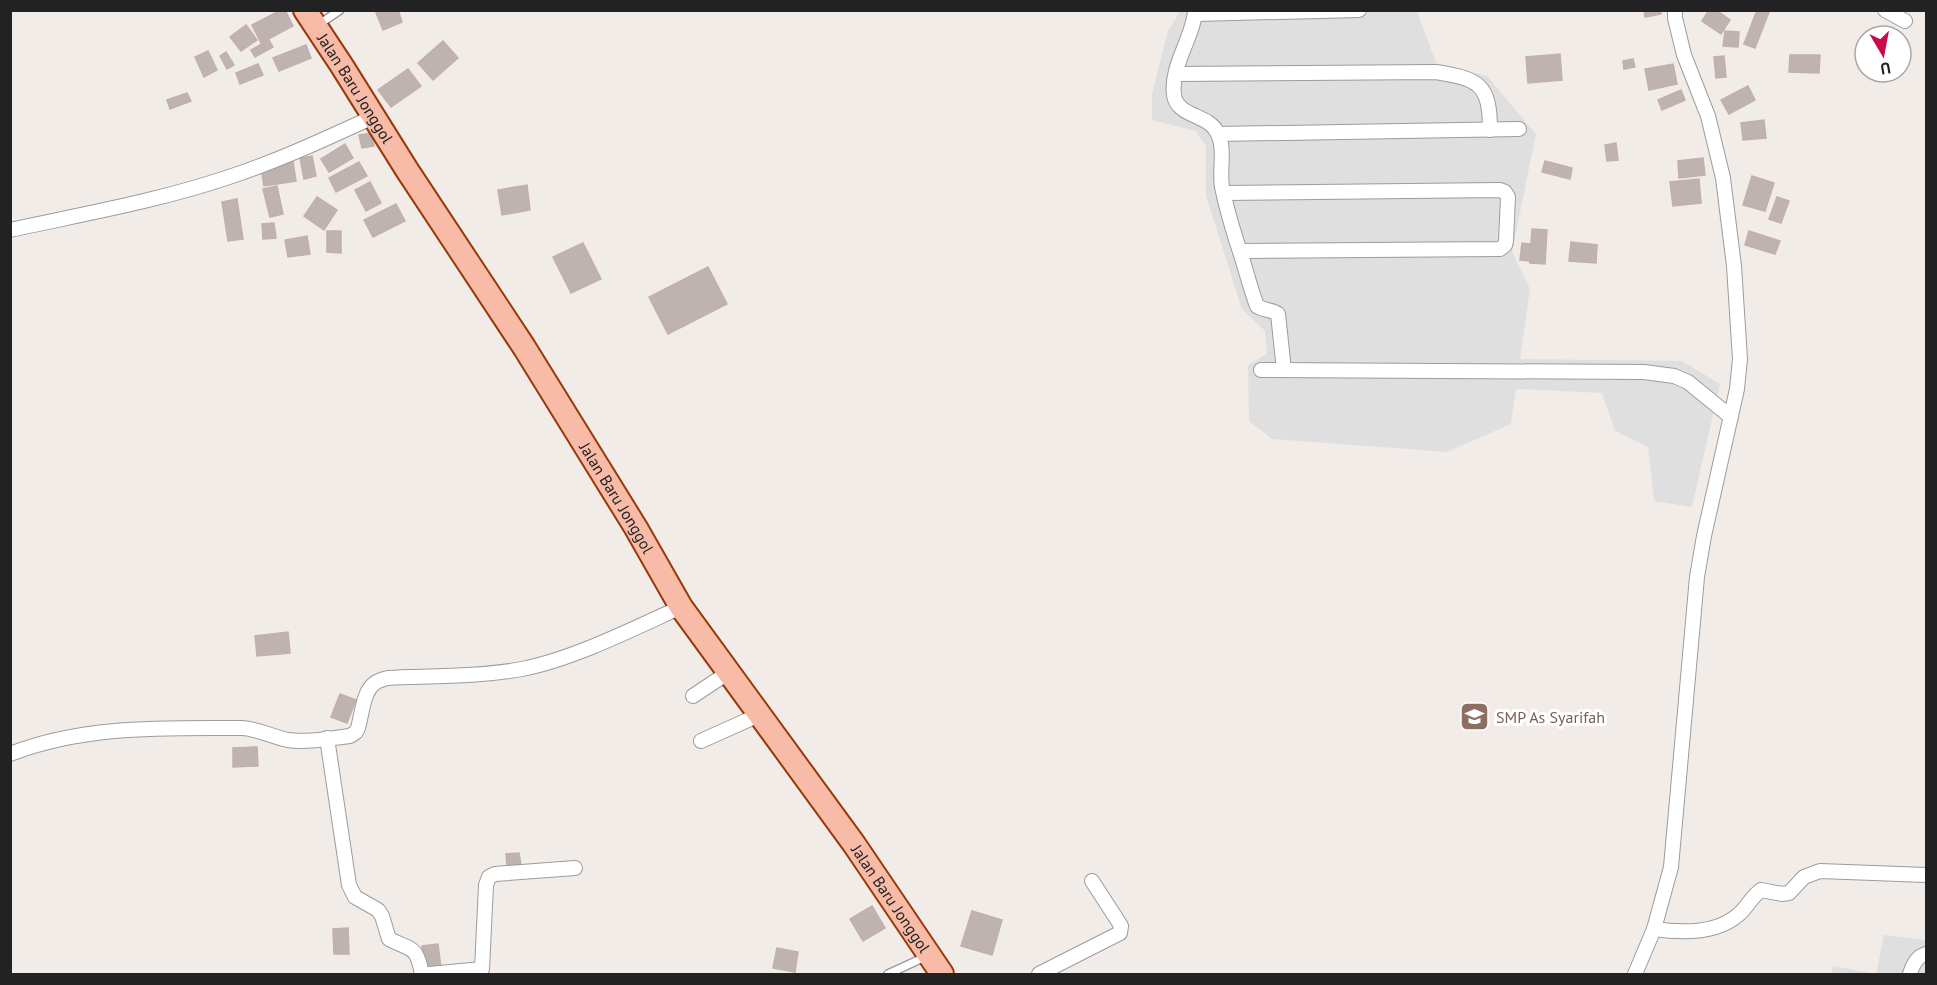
<svg xmlns="http://www.w3.org/2000/svg" width="1937" height="985" font-family="'PT Sans',sans-serif">
  <style>
    .residential { fill: #e0dfdf }
    .building { fill: #bfb3b2; stroke: #c3afac; stroke-width: 1.5 }
    .lines { fill: none; stroke-linecap: round; stroke-linejoin: round }
    .lane-casing { stroke: #9c9c9c; stroke-width: 10 }
    .street-casing { stroke: #9c9c9c; stroke-width: 16 }
    .primary-casing { stroke: #993907; stroke-width: 26 }
    .lane { stroke: #fff; stroke-width: 7 }
    .street { stroke: #fff; stroke-width: 14 }
    .primary { stroke: #f8bba7; stroke-width: 22 }
    .labels { text-anchor: middle; dominant-baseline: central; stroke-width: 6; stroke-linejoin: round; paint-order: stroke }
    .street-label { font-size: 16px; fill: #222; stroke: #fff }
    .education-label { font-size: 16px; fill: #785e54; stroke: #fff; text-anchor: start }
  </style>
  <rect width="100%" height="100%" fill="#f2ece9"/>
  <g class="residential">
    <polygon points="1178,11 1417,11 1436,63 1487,76 1536,134 1512,252 1530,289 1520,359 1682,361 1720,384 1692,507 1654,501 1648,447 1615,431 1602,393 1516,389 1511,424 1447,452 1272,439 1249,421 1248,365 1267,354 1265,331 1242,309 1206,196 1206,146 1196,131 1152,120 1152,94 1168,31 1179,13"/>
    <polygon points="1884,935 1926,940 1926,974 1831,974 1833,966 1876,974"/>
  </g>
  <g class="building">
    <polygon points="281,10 285,10 293,26 261,43 252,25"/>
    <polygon points="375,10 398,10 402,22 383,30"/>
    <polygon points="1644,10 1660,10 1661,14 1645,17"/>
    <polygon points="1709,10 1716,10 1730,20 1721,34 1702,21"/>
    <polygon points="1757,10 1769,12 1755,48 1744,44"/>
    <polygon points="246,25 257,40 241,51 230,37"/>
    <polygon points="1725,31 1739,32 1738,47 1723,46"/>
    <polygon points="269,40 273,47 255,57 251,50"/>
    <polygon points="443,41 458,58 433,80 418,63"/>
    <polygon points="306,45 311,58 279,71 273,58"/>
    <polygon points="208,51 217,70 204,77 195,57"/>
    <polygon points="226,52 234,65 227,69 220,56"/>
    <polygon points="1560,54 1562,80 1528,83 1526,57"/>
    <polygon points="1790,55 1820,55 1819,73 1789,72"/>
    <polygon points="1724,56 1726,77 1716,78 1714,57"/>
    <polygon points="1633,59 1635,67 1624,69 1623,61"/>
    <polygon points="258,64 263,75 240,84 236,73"/>
    <polygon points="1673,64 1677,84 1649,90 1645,69"/>
    <polygon points="408,69 421,86 391,107 378,90"/>
    <polygon points="1748,86 1755,100 1729,114 1721,100"/>
    <polygon points="1681,90 1685,100 1662,110 1658,100"/>
    <polygon points="187,93 191,101 170,109 167,100"/>
    <polygon points="1764,120 1766,138 1743,140 1741,123"/>
    <polygon points="371,133 374,146 362,148 359,135"/>
    <polygon points="1616,143 1618,160 1607,161 1605,145"/>
    <polygon points="345,144 353,158 329,172 321,159"/>
    <polygon points="312,156 316,176 304,179 300,158"/>
    <polygon points="1703,158 1705,175 1679,178 1678,161"/>
    <polygon points="1545,161 1572,168 1570,179 1542,172"/>
    <polygon points="293,162 296,181 264,186 261,168"/>
    <polygon points="359,162 367,176 336,192 329,178"/>
    <polygon points="1752,176 1774,183 1765,211 1743,205"/>
    <polygon points="1699,179 1701,203 1673,206 1670,182"/>
    <polygon points="370,182 381,203 366,211 355,190"/>
    <polygon points="527,185 530,210 502,215 498,190"/>
    <polygon points="277,186 283,214 270,217 263,189"/>
    <polygon points="317,197 337,210 324,230 304,216"/>
    <polygon points="1777,197 1789,201 1781,223 1769,219"/>
    <polygon points="237,199 243,239 228,241 222,202"/>
    <polygon points="396,204 405,221 373,237 364,220"/>
    <polygon points="274,223 276,238 263,239 262,224"/>
    <polygon points="1532,229 1547,230 1545,264 1530,263 1530,261 1520,260 1522,243 1531,244"/>
    <polygon points="327,231 341,231 341,253 327,252"/>
    <polygon points="1749,231 1780,241 1775,254 1745,245"/>
    <polygon points="307,236 310,254 288,257 285,240"/>
    <polygon points="1571,242 1597,245 1596,263 1569,261"/>
    <polygon points="583,243 601,279 571,293 553,257"/>
    <polygon points="708,267 727,304 668,334 649,297"/>
    <polygon points="288,632 290,653 257,656 255,636"/>
    <polygon points="340,694 356,700 347,723 331,717"/>
    <polygon points="257,747 258,766 233,767 233,748"/>
    <polygon points="519,853 521,865 507,866 506,854"/>
    <polygon points="872,906 885,928 863,941 850,919"/>
    <polygon points="972,911 1002,920 992,955 961,946"/>
    <polygon points="348,928 349,954 334,954 333,929"/>
    <polygon points="438,944 441,968 425,970 422,946"/>
    <polygon points="777,948 798,952 795,972 773,968"/>
  </g>
  <g class="lines">
    <defs>
      <g id="lane">
        <polyline points="318,25 340,10"/>
        <polyline points="888,974 925,957"/>
      </g>
      <g id="street">
        <path d="M1195,10C1194,37 1170,65 1174,95C1177,117 1208,114 1217,132C1226,148 1219,170 1222,187C1227,211 1234,234 1242,258C1247,274 1251,290 1257,306C1264,311 1271,309 1278,314L1284,370"/>
        <polyline points="1885,10 1905,21"/>
        <polyline points="1195,14 1359,10"/>
        <path d="M1176,74L1436,72C1479,79 1490,84 1490,130"/>
        <polyline points="1218,134 1519,129"/>
        <polyline points="1224,193 1500,190 1505,192 1508,197 1506,241 1505,245 1500,249 1240,251"/>
        <path d="M10,230C83,214 158,201 229,177C278,161 325,139 373,117"/>
        <polyline points="1261,370 1644,372 1674,376 1688,382 1731,417"/>
        <polyline points="693,696 729,672"/>
        <path d="M327,738L349,885L355,897L378,910L382,916L389,939C413,951 416,945 422,974"/>
        <polyline points="701,741 761,714"/>
        <path d="M10,754C84,725 164,728 242,728C259,729 272,737 288,740C307,743 331,738 350,736L356,732L358,728C362,715 363,691 375,683C379,680 384,679 388,678C432,676 478,677 522,669C573,659 633,629 681,607"/>
        <path d="M1654,929C1681,933 1716,934 1738,915C1747,908 1751,897 1761,890L1782,894L1789,893L1804,877L1820,871L1926,875"/>
        <polyline points="429,974 482,969 486,885 489,877 495,874 575,868"/>
        <polyline points="1039,974 1120,933 1121,926 1118,921 1092,881"/>
        <polyline points="1635,974 1654,929 1671,867 1697,577 1704,536 1737,389 1740,359 1734,266 1723,178 1708,116 1684,55 1675,18 1675,10"/>
        <path d="M1910,974C1912,966 1917,956 1926,954"/>
      </g>
      <g id="primary">
        <path id="s1" d="M305,10L342,66L407,170L524,347L636,528L681,607L854,844L942,974"/>
      </g>
    </defs>
    <use href="#lane" class="lane-casing"/>
    <use href="#street" class="street-casing"/>
    <use href="#primary" class="primary-casing"/>
    <use href="#lane" class="lane"/>
    <use href="#street" class="street"/>
    <use href="#primary" class="primary"/>
  </g>
  <defs>
    <symbol id="school-square" viewBox="-11 -11 22 22"><rect x="-9" y="-9" width="18" height="18" rx="4" fill="#8d6e63" stroke="#fff"/><path d="M0-5L7-2L0 1L-7-2ZM-4 1L0 2.5L4 1V4Q0 6-4 4Z" fill="#fff"/></symbol>
  </defs>
  <g fill-rule="evenodd">
    <use href="#school-square" x="1458" y="700" width="33" height="33"/>
  </g>
  <g class="labels">
    <g class="street-label">
      <text stroke="none"><textPath href="#s1" startOffset="93">Jalan Baru Jonggol</textPath></text>
      <text stroke="none"><textPath href="#s1" startOffset="579">Jalan Baru Jonggol</textPath></text>
      <text stroke="none"><textPath href="#s1" startOffset="1065">Jalan Baru Jonggol</textPath></text>
    </g>
    <g class="education-label">
      <text x="1496" y="717">SMP As Syarifah</text>
    </g>
  </g>
  <rect width="1937" height="985" fill="none" stroke="#222222" stroke-width="24"/>
  <g transform="translate(1883 54) rotate(170)"><circle r="28" fill="#ffffff" stroke="#a7a7a7" stroke-width="1.5"/>
  <path d="M0-4.5L10 22L0 15L-10 22Z" fill="#cb0948"/>
  <text y="-9" font-size="16" font-weight="bold" text-anchor="middle" fill="#222222">U</text>
  </g>
</svg>
